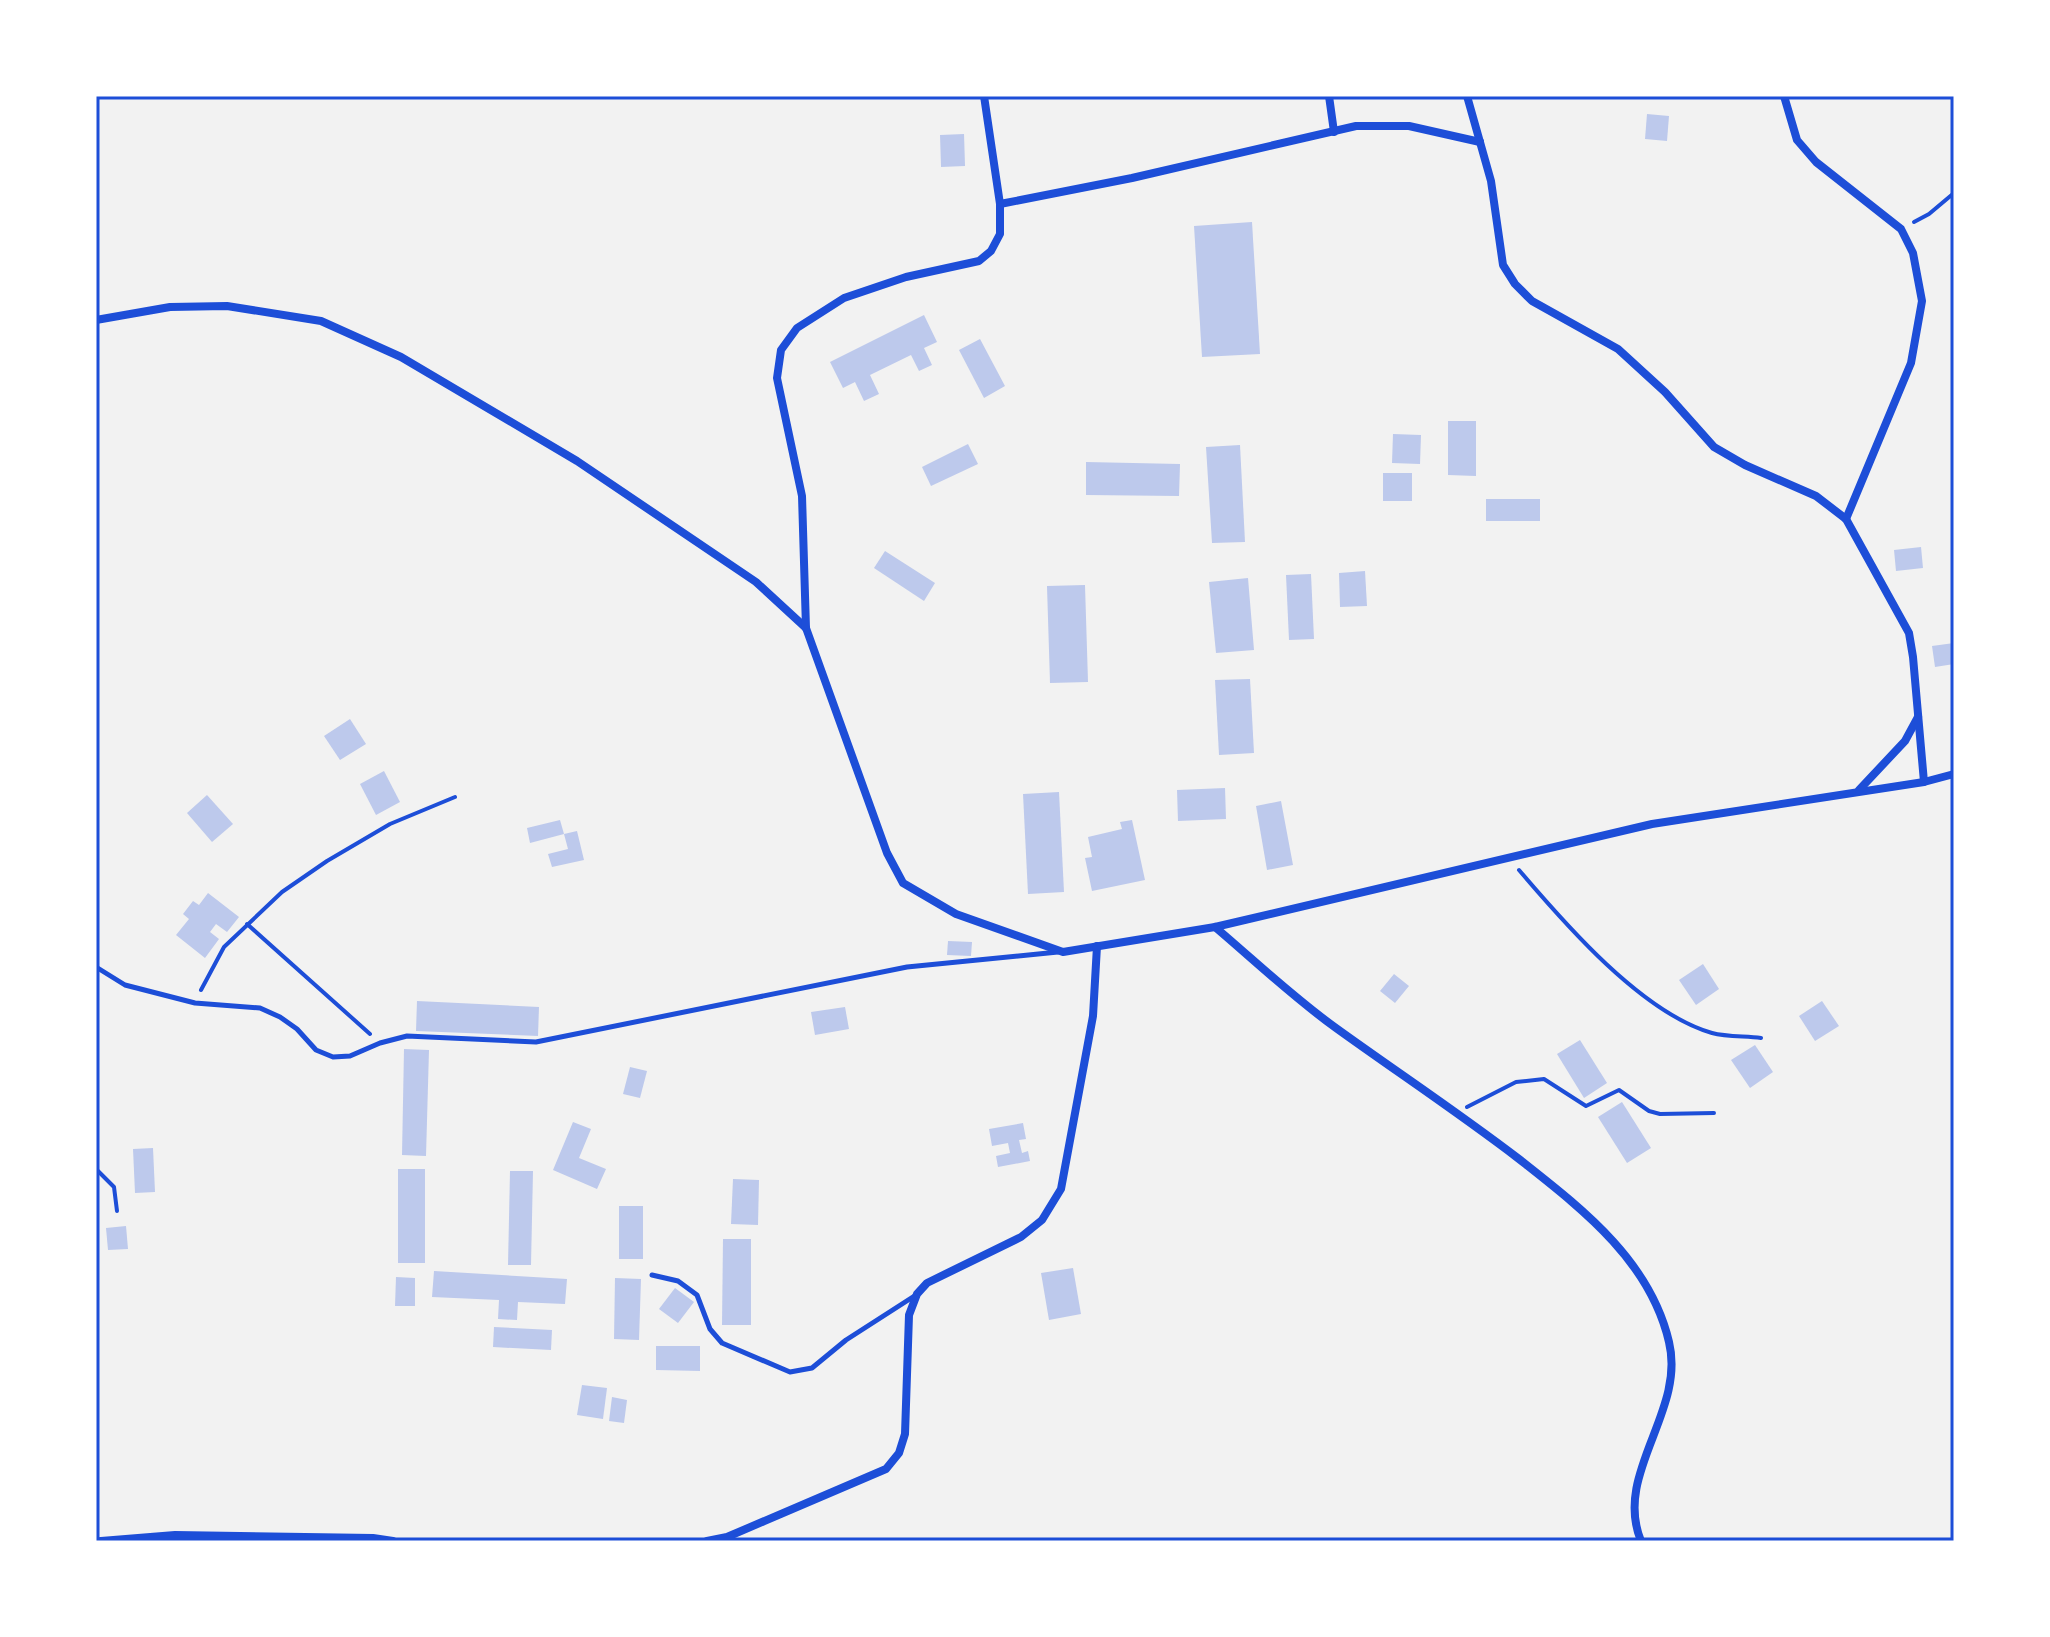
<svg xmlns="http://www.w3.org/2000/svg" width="2050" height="1637" font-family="'Alegreya Sans',sans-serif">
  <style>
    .building { fill: #bdc9ec }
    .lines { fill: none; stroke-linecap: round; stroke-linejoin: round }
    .path { stroke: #1d4ed8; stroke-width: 4 }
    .service { stroke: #1d4ed8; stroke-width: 5 }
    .minor { stroke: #1d4ed8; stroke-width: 8 }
    .neatline { fill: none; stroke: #1d4ed8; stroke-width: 3 }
  </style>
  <rect width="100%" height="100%" fill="#f2f2f2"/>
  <g class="building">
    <polygon points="1647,114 1669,116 1667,141 1645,139"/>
    <polygon points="964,134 965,166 941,167 940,135"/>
    <polygon points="1252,222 1260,354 1202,357 1194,226"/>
    <polygon points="924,315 937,342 924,348 932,365 919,371 911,355 870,375 879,394 864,401 855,382 843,388 830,362"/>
    <polygon points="980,339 1005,386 984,398 959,350"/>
    <polygon points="1448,421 1476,421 1476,476 1448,475"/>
    <polygon points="1393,434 1421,435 1420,464 1392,463"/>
    <polygon points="968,444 978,464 931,486 922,467"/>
    <polygon points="1240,445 1245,542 1212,543 1206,447"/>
    <polygon points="1086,462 1180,464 1179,496 1086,495"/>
    <rect x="1383" y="473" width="29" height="28"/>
    <rect x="1486" y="499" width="54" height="22"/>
    <polygon points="1921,547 1923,568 1896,571 1894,550"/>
    <polygon points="885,551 935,583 924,601 874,568"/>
    <polygon points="1365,571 1367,606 1340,607 1339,573"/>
    <polygon points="1311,574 1314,639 1289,640 1286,575"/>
    <polygon points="1248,578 1254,650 1216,653 1209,582"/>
    <polygon points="1085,585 1088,682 1050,683 1047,586"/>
    <polygon points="1954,643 1954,664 1935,667 1932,646"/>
    <polygon points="1250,679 1254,753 1219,755 1215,680"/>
    <polygon points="350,719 366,744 340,760 324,736"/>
    <polygon points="384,771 400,802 376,815 360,784"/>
    <polygon points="1225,788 1226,819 1178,821 1177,790"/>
    <polygon points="1059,792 1064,892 1028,894 1023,794"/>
    <polygon points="207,795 233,824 212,842 187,813"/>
    <polygon points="1281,801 1293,865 1267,870 1256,806"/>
    <polygon points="560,820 564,834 530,843 527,828"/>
    <polygon points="1132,820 1145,880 1092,891 1085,858 1092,857 1088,837 1122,829 1120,822"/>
    <polygon points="577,831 584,860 552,867 548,854 568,849 564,834"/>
    <polygon points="208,893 239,917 227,932 216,924 210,932 219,939 205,958 176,935 189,919 183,914 193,901 199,905"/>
    <polygon points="948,941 972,942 971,956 947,955"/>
    <polygon points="1703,964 1719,989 1696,1005 1679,980"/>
    <polygon points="1394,974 1409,986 1395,1003 1380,991"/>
    <polygon points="417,1001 539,1007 538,1036 416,1031"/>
    <polygon points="1822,1001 1839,1026 1815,1041 1799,1016"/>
    <polygon points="845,1007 849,1029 815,1035 811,1012"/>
    <polygon points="1580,1040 1607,1083 1584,1098 1557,1054"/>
    <polygon points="1755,1045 1773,1072 1750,1088 1731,1060"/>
    <polygon points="404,1049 429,1050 426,1156 402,1155"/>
    <polygon points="630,1067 647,1071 640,1098 623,1094"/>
    <polygon points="1622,1102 1651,1148 1627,1163 1598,1117"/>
    <polygon points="573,1122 591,1129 579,1158 606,1169 597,1189 553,1170"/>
    <polygon points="1023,1123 1026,1139 1019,1140 1022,1153 1028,1151 1030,1161 998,1167 996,1156 1010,1153 1008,1143 992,1146 989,1129"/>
    <polygon points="153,1148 155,1192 135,1193 133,1149"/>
    <rect x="398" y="1169" width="27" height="94"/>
    <polygon points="510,1171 533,1171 531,1265 508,1265"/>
    <polygon points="733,1179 759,1180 758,1225 731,1224"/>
    <rect x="619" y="1206" width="24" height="53"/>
    <polygon points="126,1226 128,1249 108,1250 106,1228"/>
    <polygon points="723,1239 751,1239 751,1325 722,1325"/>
    <polygon points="1073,1268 1081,1314 1049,1320 1041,1273"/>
    <polygon points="434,1271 567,1279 565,1304 518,1302 517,1320 498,1319 499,1300 432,1297"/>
    <polygon points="396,1277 415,1278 415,1306 395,1306"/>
    <polygon points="615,1278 641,1279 639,1340 614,1339"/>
    <polygon points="675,1288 694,1302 678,1323 659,1309"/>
    <polygon points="494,1327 552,1330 551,1350 493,1347"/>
    <polygon points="656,1346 700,1346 700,1371 656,1370"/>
    <polygon points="582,1385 607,1388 603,1419 577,1415"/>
    <polygon points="612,1397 627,1400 624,1423 609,1421"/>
  </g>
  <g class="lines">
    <g class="path">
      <polyline points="1914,222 1929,214 1954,193"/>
      <path d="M1519,870C1565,924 1642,1013 1712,1033C1727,1037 1745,1036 1761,1038"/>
      <polyline points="247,924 370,1034"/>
      <polyline points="201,990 224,947 282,892 327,861 390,824 455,797"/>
      <polyline points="1467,1107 1516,1082 1544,1079 1586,1106 1619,1090 1649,1111 1660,1114 1714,1113"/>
      <polyline points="96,1169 114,1187 117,1211"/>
    </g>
    <g class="service">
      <polyline points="96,967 125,985 195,1003 260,1008 280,1017 297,1029 316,1050 333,1057 350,1056 380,1043 407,1036 536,1042 907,967 1058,952"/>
      <polyline points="652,1275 678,1281 697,1295 710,1329 722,1343 790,1372 812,1368 846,1340 916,1295"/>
    </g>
    <g class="minor">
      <polyline points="1329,96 1334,132"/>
      <polyline points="1467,96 1491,181 1503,265 1515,284 1532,301 1618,349 1665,392 1714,447 1745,465 1816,496 1846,519 1909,633 1913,657 1924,782"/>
      <polyline points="1784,96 1797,140 1816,162 1901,229 1913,253 1922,301 1911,363 1846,519"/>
      <polyline points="1000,204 1132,178 1356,126 1409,126 1480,142"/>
      <polyline points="96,320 170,307 227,306 321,321 401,357 577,461 756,582 806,628 887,853 903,883 956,914 1063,952 1215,927 1652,824 1924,782 1954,774"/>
      <polyline points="806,628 802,496 777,378 781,350 797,328 844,298 906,277 979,261 991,251 1000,234 1000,204 984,96"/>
      <polyline points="1859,790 1905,741 1918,717"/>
      <path d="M1215,927C1255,961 1294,998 1336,1028C1397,1072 1459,1113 1519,1159C1581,1208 1650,1260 1669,1342C1686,1412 1613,1473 1641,1541"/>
      <polyline points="101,1541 175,1535 373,1538 393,1541"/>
      <polyline points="707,1541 727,1537 886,1469 899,1453 905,1434 909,1315 917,1294 927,1283 1021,1237 1042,1220 1061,1189 1093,1016 1097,946"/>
    </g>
  </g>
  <rect width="2050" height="1637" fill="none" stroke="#ffffff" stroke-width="196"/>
  <rect x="98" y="98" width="1854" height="1441" class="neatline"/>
</svg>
